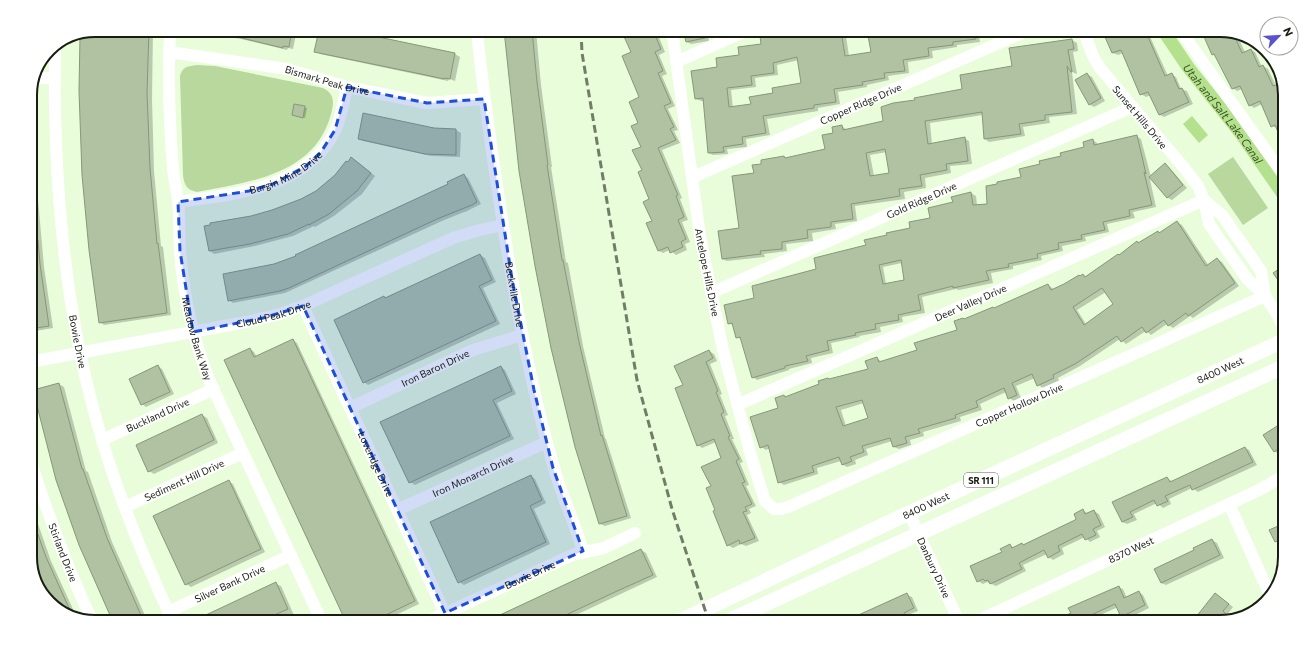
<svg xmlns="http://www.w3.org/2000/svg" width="1315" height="652" font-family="Commissioner,sans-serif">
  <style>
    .green { fill: #b8d89e }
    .water { fill: #b4e18e }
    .shadow { fill: #0003; fill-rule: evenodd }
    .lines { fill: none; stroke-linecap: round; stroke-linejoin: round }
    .canal { stroke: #b4e18e; stroke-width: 13 }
    .building { fill: #b0c2a2; stroke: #869878; fill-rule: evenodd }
    .minor { stroke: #fff; stroke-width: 12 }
    .major { stroke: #fff; stroke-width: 15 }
    .rail { stroke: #717d67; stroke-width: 3; stroke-dasharray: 8 4; stroke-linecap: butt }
    .marked { fill: #1d4ed8; fill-opacity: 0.2; stroke: #1d4ed8; stroke-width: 3; stroke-dasharray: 8 5; stroke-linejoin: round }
    .labels { text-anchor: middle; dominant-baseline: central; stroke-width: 4; stroke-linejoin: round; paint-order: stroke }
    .shield { fill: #fff; stroke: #5d6158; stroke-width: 1 }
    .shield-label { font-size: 9px; font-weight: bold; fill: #171d11 }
    .street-label { font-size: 10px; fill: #171d11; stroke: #fff }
    .water-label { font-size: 11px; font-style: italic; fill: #375219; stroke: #fff }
    .rim { fill: none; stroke: #171d11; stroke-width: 2 }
  </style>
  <rect width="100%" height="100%" fill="#e9fdda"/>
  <g class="green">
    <path d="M197,65L215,66L323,88C335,94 334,103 331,114C315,175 249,182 197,192C187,190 184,185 183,175L180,76C182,67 188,66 197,65Z"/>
    <polygon points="1233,157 1268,208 1243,225 1208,174"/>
  </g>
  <polygon class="water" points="1192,116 1208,135 1199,143 1183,124"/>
  <g class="shadow">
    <polygon points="95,30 153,30 152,99 154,171 161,246 163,247 171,315 104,325 100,322 81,36"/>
    <polygon points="204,30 297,30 293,49 288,48 287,50 241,39 211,34"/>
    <polygon points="339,30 455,54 460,57 455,81 449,79 448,81 320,54 315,51"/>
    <polygon points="505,30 536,30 541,85 552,167 551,167 566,262 568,263 583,346 605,438 606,439 631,518 605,526 600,524"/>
    <polygon points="625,30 661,30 663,33 658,35 665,52 659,55 667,74 662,76 675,106 668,109 678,130 674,131 680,143 662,150 682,198 680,199 688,220 682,222 690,242 685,244 687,250 676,255 670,250 663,253 659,251 647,224 653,221 651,200 643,171 642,147 639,123 641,98 632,53"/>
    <polygon points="691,30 707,30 709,41 691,44 687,42 685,33"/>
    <path d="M798,30H978L980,42L957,45V47L932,51L933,58L908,62L909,73L888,76L889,80L867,85V87L838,92L840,104L818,108V111L767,119L770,135L746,139L747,147L727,149L728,154L713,155L709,153L704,101H701L696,99L718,68L762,44ZM869,32L872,53L849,56L846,36ZM799,60L802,84L774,94L752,105L733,108L731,90L756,87L755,78L778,75L777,65Z"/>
    <polygon points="1102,30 1147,30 1168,76 1171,74 1176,77 1181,89 1187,91 1193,104 1164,117 1160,115 1151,95 1146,97 1141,94 1123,53 1118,55 1113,53"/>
    <polygon points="1192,30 1220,30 1235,33 1237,35 1245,52 1251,50 1255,52 1262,67 1263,66 1268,69 1276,86 1282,84 1285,91 1277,128 1272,126 1262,104 1254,108 1250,105 1242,89 1237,91 1233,88 1217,57 1213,54 1202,31 1197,33"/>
    <path d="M1072,40L1077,43L1078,51L1073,52L1077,74L1072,72L1077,114L1049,117L1050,123L1023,127L1025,136L989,142L985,139L983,115L930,123L932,144L964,138L969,141L972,164L950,166L951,173L925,178L926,188L904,192L905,199L855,206L857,221L835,224L836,229L812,233L813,241L786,244L787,251L764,254L765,257L727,261L722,259L740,229L755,174L784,157L786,159L826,150L834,134L842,126L847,130L885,121L916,101L963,90ZM887,152L890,174L874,176L870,155Z"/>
    <polygon points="1087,74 1092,77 1105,101 1094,107 1089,104"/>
    <polygon points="30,94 34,96 37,165 35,165 44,267 53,328 30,332"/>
    <polygon points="295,105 307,108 305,118 293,115"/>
    <polygon points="434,129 456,130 461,133 460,157 431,156 363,141 359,139"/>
    <path d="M1136,136L1141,139L1151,177L1165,164L1169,167L1187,188L1172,200L1168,198L1149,175L1156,207L1133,212L1135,218L1107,224L1109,232L1085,237L1086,241L1062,246L1063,251L1041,256L1042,260L1013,266V269L991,273L993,283L959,290L956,289L922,297L925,313L902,317L903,322L880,327L881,332L859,336L860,337L831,343L833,353L811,358L812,363L789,369V370L757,380L753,377L742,340L737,337L734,326L729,323L755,299L867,246L911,229L931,219L971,193L976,196L977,205L988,204L1022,178L1041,165L1085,148L1093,140L1097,143L1098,145ZM902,263L905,280L886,284L883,267Z"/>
    <polygon points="356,161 375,176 362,194 334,216 315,227 314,226 293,236 255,246 214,254 210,251 251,217 273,211 301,200 317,192 348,163"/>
    <polygon points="464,176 468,178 481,204 465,212 464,212 442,221 285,293 233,303 229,300 297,257 449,184"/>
    <path d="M1177,222L1182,225L1209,266L1217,259L1222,262L1239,286L1193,318L1190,316L1173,328L1167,324L1151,335L1146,331L1126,344L1120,339L1080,366L1058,378L1059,381L1043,388L1038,385L1035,378L1016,386L1021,398L1014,401L1009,398L1006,392L980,404L982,410L960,417L961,421L923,432L924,436L910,440L911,445L899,449L894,447L892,441L866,449L868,455L855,460L856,464L847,467L842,464L841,461L817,468L818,474L784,485L779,482L770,448L766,450L761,447L779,409L784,396L786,397L831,380L869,369L877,358L882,362L918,350L959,330L965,320L995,309L1048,285L1052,288L1054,290L1083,275L1086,277L1158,232L1160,233ZM1106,292L1115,305L1086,324L1077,310ZM864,403L869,419L846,426L841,410Z"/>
    <polygon points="480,255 485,258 496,282 483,288 500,324 368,385 364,382 384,298 387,299"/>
    <polygon points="293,340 297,343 419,604 381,622 347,622 250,349 254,352 257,357"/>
    <polygon points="709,351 714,354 717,361 710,364 722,394 720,395 728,415 725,416 734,439 732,439 743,462 740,463 749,485 746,486 756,506 749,509 751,513 747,515 759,541 746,546 741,544 733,548 728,545 717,510 712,487 722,458 716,442 702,448 698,445 684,385 676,366"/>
    <polygon points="158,366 162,369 174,394 146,407 142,404"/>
    <polygon points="501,367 505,370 516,394 497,403 514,439 415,485 410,482"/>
    <polygon points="59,384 64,387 86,471 88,472 112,542 148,622 114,622"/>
    <polygon points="202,415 207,418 218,443 154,474 149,471"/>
    <polygon points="1285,424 1285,450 1279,454 1274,451"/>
    <polygon points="1245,448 1249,450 1257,465 1198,492 1192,488 1169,499 1171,504 1163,508 1157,503 1134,514 1137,520 1127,524 1122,522 1113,502 1167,478 1173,482"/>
    <polygon points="531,476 535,479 546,503 534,509 550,544 464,585 459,582"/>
    <polygon points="228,481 233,484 265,552 191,587 186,584"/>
    <polygon points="30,501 51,561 77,618 66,615 41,593 30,562"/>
    <polygon points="1083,510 1087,513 1094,511 1099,514 1105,527 1097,531 1100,537 1090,542 1085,537 1062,548 1064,554 1053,560 1049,557 1047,554 1023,565 1026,571 996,586 987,582 983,584 978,581 1010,545 1014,548 1024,546 1076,520"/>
    <polygon points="1285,513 1285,549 1282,543 1280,544 1275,541 1282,525 1278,516"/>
    <polygon points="1212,540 1217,543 1224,558 1166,585 1161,583 1196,551"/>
    <polygon points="641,550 646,553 657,577 561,622 487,622"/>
    <polygon points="276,584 281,586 297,622 203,622"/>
    <polygon points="1118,587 1123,589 1127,598 1139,592 1143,595 1149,608 1127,619 1122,616 1118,607 1085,622 1054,622 1072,613"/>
    <polygon points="907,595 912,597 918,611 908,615 911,622 845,622"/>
    <polygon points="1220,597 1233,607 1227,615 1231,618 1230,619 1220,622"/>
    <polygon points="838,619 843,622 832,622"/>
    <polygon points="1047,620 1050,622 1042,622"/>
  </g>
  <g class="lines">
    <path class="canal" id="s1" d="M1163,30L1188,67L1242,135L1285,197"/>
  </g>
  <g class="building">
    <polygon points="95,30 149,30 147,93 150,168 157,244 158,243 167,313 99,323 89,250 82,175 79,91 80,36"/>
    <polygon points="226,30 292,30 289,47 283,46 283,48 225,34"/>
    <polygon points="319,30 345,30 455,53 450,79 444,78 444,79 421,74 314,52"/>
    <polygon points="504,30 532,30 537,82 548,165 547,165 562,260 563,260 579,342 601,436 602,435 627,516 599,524 575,447 551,348 535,266 519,171"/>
    <polygon points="621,30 653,30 661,49 655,52 663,71 658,73 671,103 664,106 674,127 670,129 676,140 658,148 678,195 676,196 684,217 678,220 686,239 681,242 683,247 670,253 668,247 658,251 646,223 652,221 643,202 649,199 638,172 642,170 632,150 641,147 631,126 638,123 629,102 639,97 622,56 631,52"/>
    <polygon points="683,30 703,30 705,38 686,42"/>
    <path d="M795,30H841L845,56L871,52L867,30H974L976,39L953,42V45L928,48L929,56L903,60L905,71L884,73L885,78L862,82L863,85L834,89L836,102L814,105V108L763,116L766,133L742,137L743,144L723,147L724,152L708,153L703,98L695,99L691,71L717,67L716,58L739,55L738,47L761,44L760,36ZM797,57L801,83L772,88L773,93L749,97L751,104L729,107L727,88L752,85L751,76L774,73L773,63Z"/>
    <polygon points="1102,30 1145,30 1165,76 1172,73 1179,89 1182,88 1189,102 1159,115 1148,92 1140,95 1121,50 1112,53"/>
    <polygon points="1201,30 1220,30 1233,33 1242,53 1251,49 1259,67 1263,65 1273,86 1282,83 1285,91 1285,149 1275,125 1271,127 1260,101 1249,106 1240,86 1232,89 1214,54 1212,55"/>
    <path d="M1072,39L1074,49L1068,50L1072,72H1071L1067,66L1072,112L1045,115V120L1019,124L1021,134L984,139L982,112L925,121L928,144L965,137L968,161L946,164L947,170L920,175L922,186L899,189L900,196L851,204L853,219L831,222V227L807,230L808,238L782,242V249L760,251L761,254L722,259L718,231L739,228L732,176L754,173L752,165L761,164V160L784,156L785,158L825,149L822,135L833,133L832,127L842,125L843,130L883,121L881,107L893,103L915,100L914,98L962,89L960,75L1012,66L1009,48ZM885,149L889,173L870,176L866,153Z"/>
    <polygon points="1087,73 1101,98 1089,105 1075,80"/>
    <polygon points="294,104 305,106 303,118 292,115"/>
    <polygon points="363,113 434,128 456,129 456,155 425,154 358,139"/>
    <path d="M1137,135L1146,174L1144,172L1152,205L1129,210L1130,216L1103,222L1105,230L1081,235L1082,239L1058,243L1059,249L1037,254L1038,258L1008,264L1009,267L986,271L989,280L953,288V286L918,295L921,310L898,315L899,320L875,324L876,329L855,333L856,335L827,341L829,350L806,356L808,361L785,366V368L752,378L740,337L736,338L732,323L728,324L724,305L754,298L752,286L816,269L814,258L866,245L864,240L887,235L886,233L910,228L909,222L930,218L928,208L953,202L951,197L971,192L973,205L987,204L986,186L997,184V182L1021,177L1019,169L1040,164L1039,161L1061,156L1060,153L1084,147L1083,142L1093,139L1094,145ZM901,260L904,280L883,284L879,265Z"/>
    <polygon points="351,157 371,173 357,191 329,214 309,225 309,224 288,234 250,244 209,251 204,226 210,225 210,223 251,216 272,210 301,199 316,191 335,175 346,161 348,162"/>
    <polygon points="1165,163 1183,185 1167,198 1149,177"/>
    <polygon points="464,174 477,202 472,205 437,219 289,288 280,291 228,301 223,274 274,264 296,256 295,255 448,184 447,182"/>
    <path d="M1177,221L1206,266L1217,258L1235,283L1188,316L1186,313L1168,326L1164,320L1146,333L1142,327L1121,342L1117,336L1075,364L1053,375L1054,378L1037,386L1032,374L1012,383L1017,395L1008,399L1004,388L976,401L978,407L955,415L956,418L918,429L920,433L905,437L907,443L893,447L890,438L862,446L864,452L850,457L852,461L842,465L839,457L812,466L814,472L778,483L768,445L760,448L750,417L778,408L775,398L784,395L785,397L819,384L818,381L828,378L829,379L868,369L865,361L877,357L879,362L917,350L914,343L957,330L954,321L963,318L964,319L993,307L994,308L1048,284L1051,290L1064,284L1079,275L1080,276L1083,274L1085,277L1118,254L1119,255L1137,241L1138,243L1158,231L1159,233ZM1102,288L1113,304L1084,325L1073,307ZM862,400L868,418L843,426L836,407Z"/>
    <polygon points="30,240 38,240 40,264 49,326 30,329"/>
    <polygon points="480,254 492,280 479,286 496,321 363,383 334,320 384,296 385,298"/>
    <polygon points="1285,265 1285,290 1273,273"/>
    <polygon points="293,339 415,601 371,622 346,622 224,360 250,348 254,357"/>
    <polygon points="709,350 713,358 706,362 718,391 716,392 724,412 721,414 730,436 728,437 739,459 736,461 745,482 742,483 752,504 745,507 747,511 743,512 755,538 740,544 739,540 727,546 713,511 715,510 706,488 711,486 701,467 721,458 714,439 697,446 675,388 683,385 674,366"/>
    <polygon points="158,365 170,392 141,405 129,379"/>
    <polygon points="501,366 512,391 493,400 510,436 409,483 380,422"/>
    <polygon points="59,383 82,469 83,469 107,538 144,622 113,622 79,545 56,480 33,390"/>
    <polygon points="202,414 214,440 148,472 136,445"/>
    <polygon points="1285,421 1285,444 1274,452 1263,435"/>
    <polygon points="1245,447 1253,462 1192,490 1190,485 1165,496 1168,501 1157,506 1154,500 1130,512 1133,517 1122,522 1112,502 1167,477 1170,482"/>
    <polygon points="531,475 542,500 530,506 546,542 458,583 430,522"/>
    <polygon points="229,480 261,549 185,585 153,516"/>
    <polygon points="1083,509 1085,514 1094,510 1101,525 1093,529 1096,535 1085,540 1082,534 1058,546 1060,551 1048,558 1044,550 1019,563 1022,569 990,584 988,580 985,581 983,579 977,582 970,566 1002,552 1000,549 1010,544 1012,548 1022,543 1023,545 1075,520 1076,519 1074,514"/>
    <polygon points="31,515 46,557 73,617 66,615 41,593 30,562 30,516"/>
    <polygon points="1285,523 1285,538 1275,542 1269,530"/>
    <polygon points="1212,539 1220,555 1161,583 1154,569 1194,550 1193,548"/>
    <polygon points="641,549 653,575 615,592 551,622 485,622"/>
    <polygon points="276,582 288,609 279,613 260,622 191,622"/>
    <polygon points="1119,586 1124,598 1139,591 1145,605 1121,617 1115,604 1076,622 1051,622 1071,613 1068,608"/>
    <polygon points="907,593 914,608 904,613 907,619 901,622 843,622"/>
    <polygon points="1215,593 1229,604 1223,611 1227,615 1222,622 1192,622"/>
  </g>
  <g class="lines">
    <g class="minor">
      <path id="s2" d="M170,30C168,76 169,123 173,169C174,180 177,191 178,202C180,218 179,234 180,250C183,295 193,338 209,380L322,622"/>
      <path id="s3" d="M477,30C483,96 493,160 503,225C516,307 531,389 554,468C562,497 575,523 583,551"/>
      <path id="s4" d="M672,30L700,236L723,350L751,456L765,501L774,509H781L788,507L1265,296"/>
      <polyline points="1180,30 1285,177"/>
      <path id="s5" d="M55,46C53,170 62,295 95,415C114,487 142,555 173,622"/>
      <path id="s6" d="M169,52L287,69L347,87L427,103L484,99"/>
      <polyline points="1273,58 1274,59"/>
      <polyline points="676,62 748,30"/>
      <polyline points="36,78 55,78"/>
      <path id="s7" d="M693,177L1029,30"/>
      <path id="s8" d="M178,202C234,194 306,189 335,131C341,119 344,100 347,87"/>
      <path id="s9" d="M711,293L1132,107"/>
      <polyline points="1265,296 1261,271 1222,215 1204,200 1209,224 1248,280 1265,296 1277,314 1285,330"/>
      <path id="s10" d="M303,306L449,622"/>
      <path id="s11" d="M30,362L246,322L280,314L303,306L453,238L480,230L503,225"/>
      <path id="s12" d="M737,405L1204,200L1198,186L1181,164L1100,68L1093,56L1083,30"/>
      <path id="s13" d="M350,408L473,350L522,335"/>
      <path id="s14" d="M102,440L214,389"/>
      <path id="s15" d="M30,459C48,515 68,569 92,621"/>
      <polyline points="1229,504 1270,595"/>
      <path id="s16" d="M125,507L243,453"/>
      <path id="s17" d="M397,510L547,442"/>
      <path id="s18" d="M909,513L959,622"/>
      <path id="s19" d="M168,612L291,555"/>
      <path id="s20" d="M426,622L575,554L604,548L635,533"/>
      <path id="s21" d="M975,622L1229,504L1261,489L1285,475"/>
    </g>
    <g class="major">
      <path id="s22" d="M678,622L909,513L1285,340"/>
      <polyline points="726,622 1285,366"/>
    </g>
    <polyline class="rail" points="581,30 582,53 637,380 672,509 709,622"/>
  </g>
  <path class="marked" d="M347,87L427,103L484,99L512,279L534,390L553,468L583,551L445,613L303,306L263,318L193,332L180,251L178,202L249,191L273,184L306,166L321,152L335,130Z"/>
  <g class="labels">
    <rect class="shield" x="964" y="473" width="34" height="14" rx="3"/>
    <g class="shield-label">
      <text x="981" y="480">SR 111</text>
    </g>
    <g class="street-label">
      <text stroke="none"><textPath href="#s6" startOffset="161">Bismark Peak Drive</textPath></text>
      <text stroke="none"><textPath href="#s7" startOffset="183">Copper Ridge Drive</textPath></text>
      <text transform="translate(1140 117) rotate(50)">Sunset Hills Drive</text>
      <text stroke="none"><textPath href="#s8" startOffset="113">Burgin Mine Drive</textPath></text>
      <text stroke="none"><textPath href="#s9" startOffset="230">Gold Ridge Drive</textPath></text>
      <text stroke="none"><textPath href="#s4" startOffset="245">Antelope Hills Drive</textPath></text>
      <text stroke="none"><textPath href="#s3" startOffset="267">Beckville Drive</textPath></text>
      <text stroke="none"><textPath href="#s12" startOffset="255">Deer Valley Drive</textPath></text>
      <text stroke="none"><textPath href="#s11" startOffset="248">Cloud Peak Drive</textPath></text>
      <text stroke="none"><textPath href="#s2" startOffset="311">Meadow Bank Way</textPath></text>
      <text stroke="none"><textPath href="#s5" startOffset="297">Bowie Drive</textPath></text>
      <text stroke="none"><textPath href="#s13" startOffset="94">Iron Baron Drive</textPath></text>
      <text stroke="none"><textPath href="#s22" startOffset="598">8400 West</textPath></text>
      <text stroke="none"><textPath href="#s4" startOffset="760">Copper Hollow Drive</textPath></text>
      <text stroke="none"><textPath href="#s14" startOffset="61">Buckland Drive</textPath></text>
      <text stroke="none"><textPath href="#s10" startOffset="174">Loveridge Drive</textPath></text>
      <text stroke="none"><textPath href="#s17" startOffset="83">Iron Monarch Drive</textPath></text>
      <text stroke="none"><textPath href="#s16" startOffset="65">Sediment Hill Drive</textPath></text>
      <text stroke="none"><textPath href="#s22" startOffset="274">8400 West</textPath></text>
      <text stroke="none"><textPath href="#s21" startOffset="172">8370 West</textPath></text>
      <text stroke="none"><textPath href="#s15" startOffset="99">Stirland Drive</textPath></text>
      <text stroke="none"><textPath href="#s18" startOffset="60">Danbury Drive</textPath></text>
      <text stroke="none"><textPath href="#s20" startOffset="114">Bowie Drive</textPath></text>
      <text stroke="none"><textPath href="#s19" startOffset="68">Silver Bank Drive</textPath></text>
    </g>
    <g class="water-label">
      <text stroke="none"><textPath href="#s1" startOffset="103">Utah and Salt Lake Canal</textPath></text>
    </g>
  </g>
  <path d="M0 0H1315V652H0ZM95 37H1220A58 58 0 0 1 1278 95V557A58 58 0 0 1 1220 615H95A58 58 0 0 1 37 557V95A58 58 0 0 1 95 37Z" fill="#fff" fill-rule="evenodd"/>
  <path class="rim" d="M95 37H1220A58 58 0 0 1 1278 95V557A58 58 0 0 1 1220 615H95A58 58 0 0 1 37 557V95A58 58 0 0 1 95 37Z"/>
  <g transform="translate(1279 36) rotate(65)"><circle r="19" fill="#ffffff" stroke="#a2a5a0"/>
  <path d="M0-3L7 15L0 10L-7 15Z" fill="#5b53cb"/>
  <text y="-6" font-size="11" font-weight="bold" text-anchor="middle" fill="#171d11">N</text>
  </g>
</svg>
